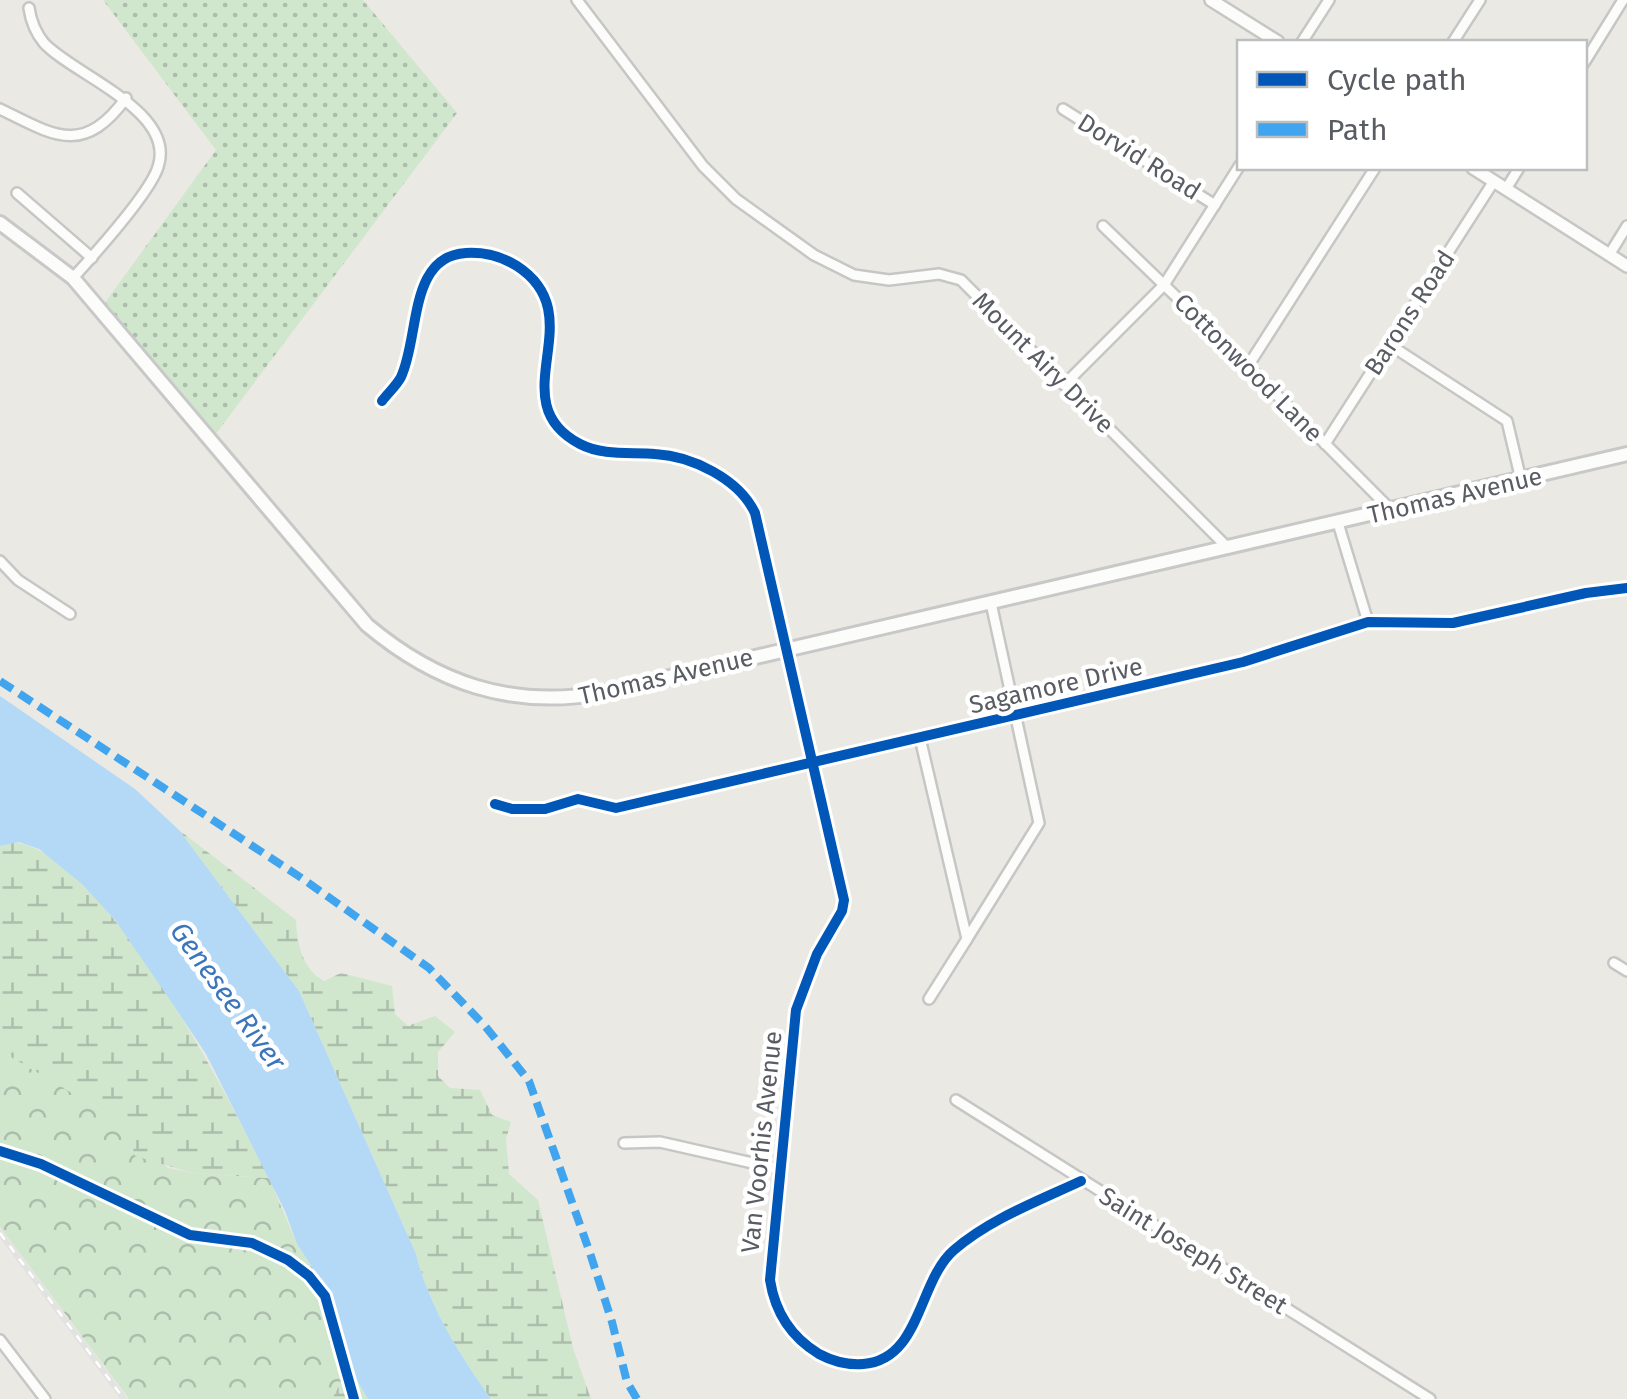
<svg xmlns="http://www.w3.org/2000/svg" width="1627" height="1399" font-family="'Fira Sans',sans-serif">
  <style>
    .forest { fill: url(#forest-crowns) }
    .wetland { fill: url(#wetland-marsh) }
    .park { fill: url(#park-dots) }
    .water { fill: #b4d9f7 }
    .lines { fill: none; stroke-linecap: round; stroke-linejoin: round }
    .minor-casing { stroke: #c6c7c5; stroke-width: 14 }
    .tertiary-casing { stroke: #c6c7c5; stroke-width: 16 }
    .secondary-casing { stroke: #c8c8c8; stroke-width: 18 }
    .minor { stroke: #fcfcfb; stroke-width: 9 }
    .tertiary { stroke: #fcfcfb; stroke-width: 11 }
    .secondary { stroke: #fcfcfb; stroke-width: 12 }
    .rail-casing { stroke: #e2e2e1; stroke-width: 6 }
    .rail { stroke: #fff; stroke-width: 2.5; stroke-dasharray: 8; stroke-linecap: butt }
    .quiet { stroke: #40a5ee; stroke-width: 8; stroke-dasharray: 15 8; stroke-linecap: butt }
    .cycleway-casing { stroke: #fff; stroke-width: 16 }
    .cycleway { stroke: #0057b8; stroke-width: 10 }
    .labels { text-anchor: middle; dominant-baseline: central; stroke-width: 9; stroke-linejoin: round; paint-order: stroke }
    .street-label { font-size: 25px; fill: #595c62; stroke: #fff }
    .water-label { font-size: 28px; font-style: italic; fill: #3b76bc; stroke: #fff }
  </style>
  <defs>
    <pattern id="forest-crowns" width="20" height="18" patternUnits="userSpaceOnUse" patternTransform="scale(2.5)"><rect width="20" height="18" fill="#d0e7ce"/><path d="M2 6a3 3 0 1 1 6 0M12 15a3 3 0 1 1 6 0" fill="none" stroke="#acbeab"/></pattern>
    <pattern id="wetland-marsh" width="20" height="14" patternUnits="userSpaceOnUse" patternTransform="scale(2.5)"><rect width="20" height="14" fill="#d0e7ce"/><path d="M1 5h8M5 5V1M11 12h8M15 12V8" fill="none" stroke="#acbeab"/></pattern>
    <pattern id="park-dots" width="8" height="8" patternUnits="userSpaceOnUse" patternTransform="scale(2.5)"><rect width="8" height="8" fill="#d0e7ce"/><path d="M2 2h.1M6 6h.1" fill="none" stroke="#acbeab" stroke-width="1.8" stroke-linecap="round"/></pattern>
  </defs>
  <rect width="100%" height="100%" fill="#eae9e3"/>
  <polygon class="forest" points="0,1045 11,1057 106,1113 168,1168 192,1173 269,1178 297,1244 327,1290 349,1367 332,1399 129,1399 0,1227"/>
  <g class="wetland">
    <path d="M179,830L296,920C297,943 302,969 324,981L341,973L392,986L395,1014L408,1026L435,1016L455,1032L438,1052V1076L450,1088L480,1090L492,1115L511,1122L506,1139L509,1174L538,1200L573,1348L591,1399H491C460,1355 429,1307 416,1254L299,991Z"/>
    <path d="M8,842C100,841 231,1103 269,1178L192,1173L135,1156L129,1134L106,1113L11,1057L0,1045V846Z"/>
    <polygon points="349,1367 368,1399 332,1399"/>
  </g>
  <polygon class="park" points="103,0 363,0 457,113 212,439 101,308 216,150"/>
  <path class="water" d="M0,696L135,789L179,830L299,991L416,1254C429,1307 460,1355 491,1399H368L349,1367L327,1290L297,1244L285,1211L206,1054L168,997L115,920L82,884L39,849L19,842L0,846Z"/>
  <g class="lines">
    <defs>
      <g id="minor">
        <polyline points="577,0 703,166 736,199 814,255 854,275 889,280 939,274 961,280 1228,548"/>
        <path d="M29,8C31,22 35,32 44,43C72,74 177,111 158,167C150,193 93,256 73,278"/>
        <polyline points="1302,42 1329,0"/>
        <polyline points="1453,42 1480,0"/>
        <polyline points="1584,63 1623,0"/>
        <path d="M0,109C53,135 83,157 126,98"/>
        <polyline points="1063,109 1215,205"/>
        <polyline points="1506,189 1519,168"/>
        <polyline points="17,193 92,258"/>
        <polyline points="1103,226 1248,366 1392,511"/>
        <polyline points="1609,255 1627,226"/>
        <polyline points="1390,345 1507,421 1521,480"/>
        <polyline points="1248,366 1375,168"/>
        <polyline points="1064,385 1164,285 1240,165"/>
        <path d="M382,401C388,393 397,385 401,377C420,337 408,256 466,253C484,252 501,256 517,266C595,317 498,401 580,444C603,456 630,452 655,454C692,456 739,479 755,513L844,900L842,911L817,954L796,1010L770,1280C775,1312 791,1337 819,1354C832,1361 848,1365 863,1364C921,1360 918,1281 954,1250C990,1219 1038,1201 1081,1181"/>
        <polyline points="1325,444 1494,181"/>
        <polyline points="1338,523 1368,622"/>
        <polyline points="0,561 18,580 70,614"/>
        <polyline points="920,738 967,939 929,999"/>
        <polyline points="495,804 512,809 545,809 578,799 616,808 1243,662 1368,622 1453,623 1586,593 1627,588"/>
        <polyline points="967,939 1039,823 991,603"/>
        <polyline points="1614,963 1627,971"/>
        <polyline points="956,1100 1430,1399"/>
        <polyline points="624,1143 660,1142 779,1169"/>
        <polyline points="0,1340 45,1399"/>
      </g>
      <g id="tertiary">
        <polyline points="1211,0 1278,42"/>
        <polyline points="1473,168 1627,266"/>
      </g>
      <path id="secondary" d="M0,223L73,278L367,625C436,683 511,709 601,693L1627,454"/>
    </defs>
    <use href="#minor" class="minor-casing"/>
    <use href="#tertiary" class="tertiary-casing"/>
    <use href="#secondary" class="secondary-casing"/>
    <use href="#minor" class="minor"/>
    <use href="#tertiary" class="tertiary"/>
    <use href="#secondary" class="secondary"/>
    <defs>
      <polyline id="rail" points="0,1233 124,1399"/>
    </defs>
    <use href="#rail" class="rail-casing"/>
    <use href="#rail" class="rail"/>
    <polyline class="quiet" points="0,681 300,877 429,968 485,1026 529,1081 590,1253 612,1322 627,1382 637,1399"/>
    <defs>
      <g id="cycleway">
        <path d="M382,401C388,393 397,385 401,377C420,337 408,256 466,253C484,252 501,256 517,266C595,317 498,401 580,444C603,456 630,452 655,454C692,456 739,479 755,513L844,900L842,911L817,954L796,1010L770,1280C775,1312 791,1337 819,1354C832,1361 848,1365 863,1364C921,1360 918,1281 954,1250C990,1219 1038,1201 1081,1181"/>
        <polyline points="495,804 512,809 545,809 578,799 616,808 1243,662 1368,622 1453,623 1586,593 1627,588"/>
        <polyline points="0,1151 41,1164 190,1235 252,1243 288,1260 309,1276 325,1296 354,1399"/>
      </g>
    </defs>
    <use href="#cycleway" class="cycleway-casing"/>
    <use href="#cycleway" class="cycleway"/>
  </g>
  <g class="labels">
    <g class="street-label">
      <text transform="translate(1139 157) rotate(32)">Dorvid Road</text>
      <text transform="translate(1410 313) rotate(-57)">Barons Road</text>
      <text transform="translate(1043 363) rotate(45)">Mount Airy Drive</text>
      <text transform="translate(1248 368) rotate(45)">Cottonwood Lane</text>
      <text transform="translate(1455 496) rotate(-13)">Thomas Avenue</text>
      <text transform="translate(666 677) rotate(-13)">Thomas Avenue</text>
      <text transform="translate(1056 686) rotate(-13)">Sagamore Drive</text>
      <text transform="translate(762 1142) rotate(-84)">Van Voorhis Avenue</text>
      <text transform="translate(1193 1251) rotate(32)">Saint Joseph Street</text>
    </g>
    <g class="water-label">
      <text transform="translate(228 996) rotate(54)">Genesee River</text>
    </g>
  </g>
  <rect x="1237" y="40" width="350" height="130" fill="#ffffff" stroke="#bdbec0" stroke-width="2.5"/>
  <rect x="1257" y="72" width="50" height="15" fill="#0057b8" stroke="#bdbec0" stroke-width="2.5"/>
  <text x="1327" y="90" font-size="30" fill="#595c62">Cycle path</text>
  <rect x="1257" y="122" width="50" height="15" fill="#40a5ee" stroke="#bdbec0" stroke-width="2.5"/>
  <text x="1327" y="140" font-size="30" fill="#595c62">Path</text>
</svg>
